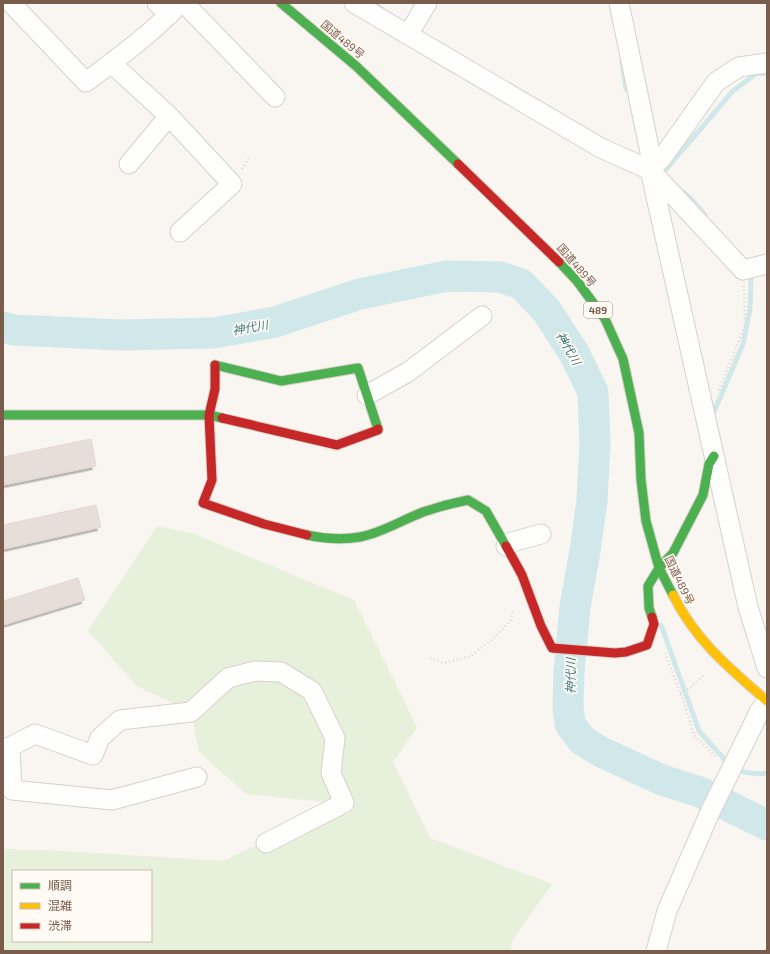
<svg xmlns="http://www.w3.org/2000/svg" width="770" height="954" font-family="'Exo 2','Noto Sans JP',sans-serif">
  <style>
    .green { fill: #e7f0db; fill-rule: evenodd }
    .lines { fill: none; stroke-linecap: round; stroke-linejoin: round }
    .stream { stroke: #d0e8ea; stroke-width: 5 }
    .river { stroke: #d0e8ea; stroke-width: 31 }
    .building { fill: #e6ded7; stroke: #e2d8d2; filter: url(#shadow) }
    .street-casing { stroke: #d7d1cb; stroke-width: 21 }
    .fast-casing { stroke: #d9d2cb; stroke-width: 11 }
    .slow-casing { stroke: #d9d2cb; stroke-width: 11 }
    .jam-casing { stroke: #d9d2cb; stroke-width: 11 }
    .path { stroke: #dcd5d0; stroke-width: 2.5; stroke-dasharray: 1 3; stroke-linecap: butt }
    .street { stroke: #fefefd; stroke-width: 19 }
    .fast { stroke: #4caf50; stroke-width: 9 }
    .slow { stroke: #ffc107; stroke-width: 9 }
    .jam { stroke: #c62828; stroke-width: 9 }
    .labels { text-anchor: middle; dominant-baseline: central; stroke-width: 3.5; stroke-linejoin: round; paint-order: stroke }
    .shield { fill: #fffaf3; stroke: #a28b7f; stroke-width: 1 }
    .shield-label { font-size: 10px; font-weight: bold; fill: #7a5c4d }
    .street-label { font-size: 11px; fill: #7a5c4d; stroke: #fffaf3 }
    .water-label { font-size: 12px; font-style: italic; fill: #437c86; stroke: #fffaf3 }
  </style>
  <defs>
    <filter id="shadow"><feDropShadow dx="-3.5" dy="3.5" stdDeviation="0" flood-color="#0004"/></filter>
  </defs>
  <rect width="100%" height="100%" fill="#f9f5f0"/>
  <path class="green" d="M157,526L192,533L354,600L399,690L417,728L393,762L430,838L552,884L512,941L511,951H3V849L63,851L223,861L343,804L246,794L199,752L191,712L137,686L88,631ZM13,871H151V941H13Z"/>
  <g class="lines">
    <g class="stream">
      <polyline points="373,3 382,9"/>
      <polyline points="622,62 626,89 632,91"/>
      <polyline points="660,173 661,175 733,91 757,73 767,74"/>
      <polyline points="683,192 691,199 705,215"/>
      <polyline points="713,417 713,414 743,344 750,309 751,278 748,272"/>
      <polyline points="661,625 699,731 726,761"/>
      <path d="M740,771C749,773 758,775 767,773"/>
    </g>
    <polyline class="river" points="3,327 14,330 120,335 214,333 275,322 360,294 447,276 500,277 521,284 546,310 574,353 593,392 595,444 592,501 585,551 575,607 569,672 568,706 570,724 582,740 601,752 662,780 700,792 767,825"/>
  </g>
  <g class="building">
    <polygon points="91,439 96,466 3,485 3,457"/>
    <polygon points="96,505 101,527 3,549 3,525"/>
    <polygon points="78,578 85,600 3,625 3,601"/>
  </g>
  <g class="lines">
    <defs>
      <g id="street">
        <path d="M11,3L86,82C118,58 154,32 180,3"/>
        <polyline points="157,3 169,15"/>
        <polyline points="184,3 275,97"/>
        <polyline points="354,3 601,148 650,170 743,270 767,264"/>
        <polyline points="619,3 650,152 650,170 748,607 767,668"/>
        <polyline points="408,35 427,3"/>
        <polyline points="111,63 169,116 232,184 180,232"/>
        <polyline points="129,164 169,116"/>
        <polyline points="650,170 662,158 716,82 739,67 767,63"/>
        <polyline points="367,395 408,372 482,316"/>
        <polyline points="506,546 512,542 541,534"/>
        <polyline points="10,747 12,790 112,800 197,777"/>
        <polyline points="3,748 10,747 35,734 93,755 100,738 120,720 191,712 228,678 255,671 281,672 312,691 335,738 331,773 344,803 266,843"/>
        <polyline points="656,951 667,911 711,810 755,721 759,712 767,702"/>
      </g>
      <g id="fast">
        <polyline points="281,3 356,66 458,164"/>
        <polyline points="559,262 577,281 605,319 623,359 639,433 641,480 646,521 659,568 673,595"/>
        <polyline points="215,365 281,381 358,368 378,429"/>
        <polyline points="3,415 209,415 222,418"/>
        <path d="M307,535C325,539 342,540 360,537C382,533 402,520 423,512C438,507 453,503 468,500L486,511L506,546"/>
        <polyline points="652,617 649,608 648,586 659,568 673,553 703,495 709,464 714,456"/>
      </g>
      <path id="slow" d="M673,595C696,641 729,668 767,701"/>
      <g id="jam">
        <polyline points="458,164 559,262"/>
        <polyline points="215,365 215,389 209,415 212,480 203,503 264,524 307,535"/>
        <polyline points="222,418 337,445 378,430 378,429"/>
        <polyline points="506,546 522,575 541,626 552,648 615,653 626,652 647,645 654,624 652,617"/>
      </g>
    </defs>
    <use href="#street" class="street-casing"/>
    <use href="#fast" class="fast-casing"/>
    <use href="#slow" class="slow-casing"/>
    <use href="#jam" class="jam-casing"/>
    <g class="path">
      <polyline points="242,169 250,156"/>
      <polyline points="719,390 745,325 744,286"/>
      <polyline points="665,653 683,700 694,735 717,758"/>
      <polyline points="430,658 444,663 469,657 492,640 511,620 513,611 515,611"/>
      <polyline points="680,693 690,688 705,674"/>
    </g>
    <use href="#street" class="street"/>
    <use href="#fast" class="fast"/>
    <use href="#slow" class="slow"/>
    <use href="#jam" class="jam"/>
  </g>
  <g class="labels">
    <rect class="shield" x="584" y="302" width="28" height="16" rx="3"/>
    <g class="shield-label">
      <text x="598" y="310">489</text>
    </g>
    <g class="street-label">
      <text transform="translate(343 39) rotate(40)">国道489号</text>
      <text transform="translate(577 265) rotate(49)">国道489号</text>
      <text transform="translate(680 580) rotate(64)">国道489号</text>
    </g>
    <g class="water-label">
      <text transform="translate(250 327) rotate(-10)">神代川</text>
      <text transform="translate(569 348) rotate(60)">神代川</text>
      <text transform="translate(570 676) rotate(-89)">神代川</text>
    </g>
  </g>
  <rect width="770" height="954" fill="none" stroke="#7a5c4d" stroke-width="8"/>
  <rect x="12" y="870" width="140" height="72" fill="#fffaf3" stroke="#cabbb1"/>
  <rect x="20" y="883" width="20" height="6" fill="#4caf50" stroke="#cabbb1"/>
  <text x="48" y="890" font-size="12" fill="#7a5c4d">順調</text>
  <rect x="20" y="903" width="20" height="6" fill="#ffc107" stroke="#cabbb1"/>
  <text x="48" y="910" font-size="12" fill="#7a5c4d">混雑</text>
  <rect x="20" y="923" width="20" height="6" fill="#c62828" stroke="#cabbb1"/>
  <text x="48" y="930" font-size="12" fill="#7a5c4d">渋滞</text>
</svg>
